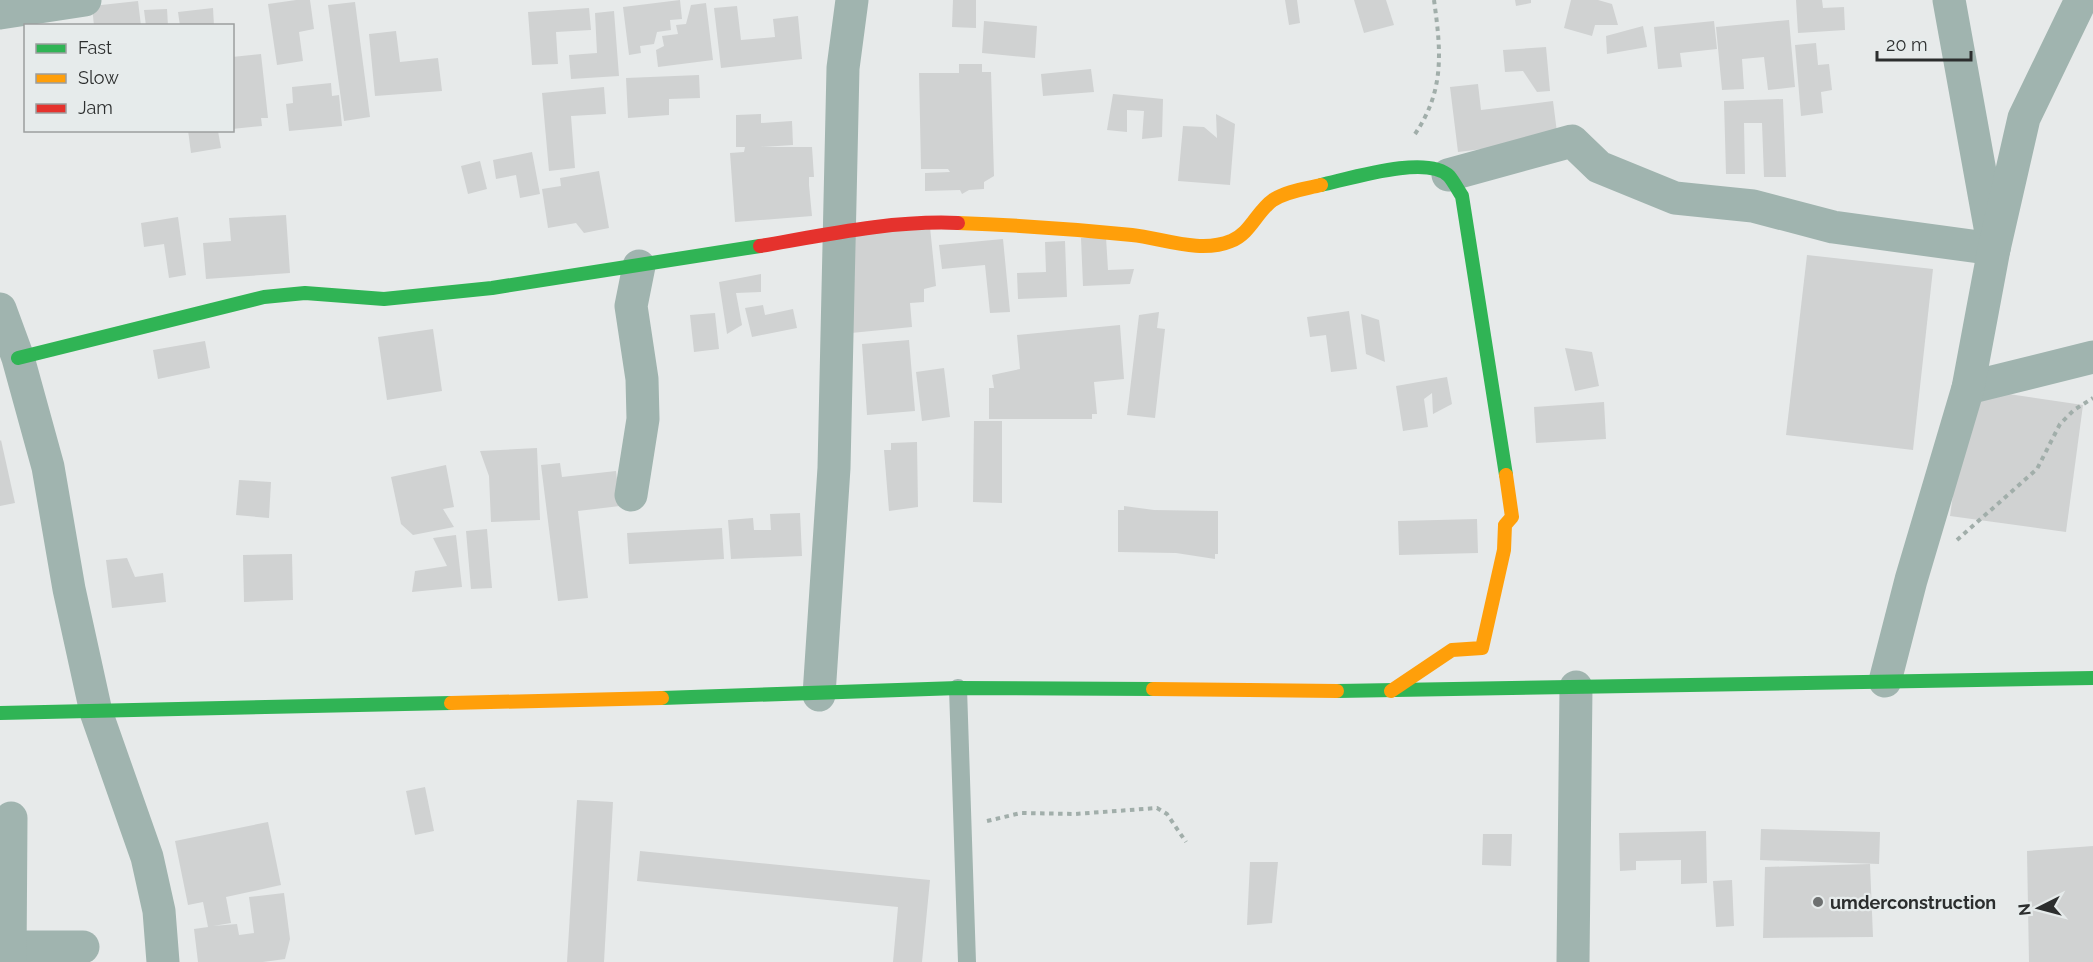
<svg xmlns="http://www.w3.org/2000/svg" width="2093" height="962" font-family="Raleway,sans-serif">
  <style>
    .building { fill: #d0d2d2 }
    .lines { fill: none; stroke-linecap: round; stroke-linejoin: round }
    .path { stroke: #a1aeaa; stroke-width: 4; stroke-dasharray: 4.5 4.5; stroke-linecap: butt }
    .lane { stroke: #a0b4af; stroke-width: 18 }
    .street { stroke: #a0b4af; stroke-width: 33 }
    .fast { stroke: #30b455; stroke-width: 14 }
    .slow { stroke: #ff9f0a; stroke-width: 14 }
    .jam { stroke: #e5322d; stroke-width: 14 }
    .poi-dot { fill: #6d7070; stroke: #e6ebeb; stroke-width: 2 }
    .labels { text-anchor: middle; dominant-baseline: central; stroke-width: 4.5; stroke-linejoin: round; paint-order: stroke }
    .poi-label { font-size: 18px; font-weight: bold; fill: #2c2e2e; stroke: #e6ebeb; text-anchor: start }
  </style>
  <rect width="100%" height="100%" fill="#e7eaea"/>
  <g class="building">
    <polygon points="296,0 310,0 314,29 299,32 303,61 277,65 268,4"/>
    <polygon points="680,0 682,19 670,20 671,30 657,32 654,44 640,46 641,53 629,55 623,7"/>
    <polygon points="953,0 976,0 976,28 952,27"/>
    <polygon points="1285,0 1297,0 1300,23 1289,25"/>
    <polygon points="1354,0 1386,0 1394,25 1364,33"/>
    <polygon points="1515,0 1531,0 1531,3 1516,6"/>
    <polygon points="1571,0 1598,0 1612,4 1618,25 1595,25 1592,36 1564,28"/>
    <polygon points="1796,0 1822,0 1823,8 1844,7 1845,30 1798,33"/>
    <polygon points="138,1 141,26 94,26 92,6"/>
    <polygon points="355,2 370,117 344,121 328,5"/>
    <polygon points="706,3 713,60 658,67 656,50 664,46 662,36 678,34 676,25 686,24 691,5"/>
    <polygon points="737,6 741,40 775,37 773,19 798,16 802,59 721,68 714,8"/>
    <polygon points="213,8 214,26 180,26 178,12"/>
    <polygon points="589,8 591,30 556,32 558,64 532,65 528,12"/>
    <polygon points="167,9 168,26 146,26 144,10"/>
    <polygon points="614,11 619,76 571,79 569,55 597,53 595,13"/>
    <polygon points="1789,20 1795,87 1768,90 1764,57 1742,59 1744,89 1722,90 1716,27"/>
    <polygon points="984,21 1037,26 1035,58 982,53"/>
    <polygon points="1714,21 1717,49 1680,53 1682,67 1658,69 1654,27"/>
    <polygon points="1643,26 1647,47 1607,54 1606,36"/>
    <polygon points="396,31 400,62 438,58 442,91 375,96 369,34"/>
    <polygon points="1816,43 1818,65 1829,64 1832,90 1821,92 1823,113 1801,116 1795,45"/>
    <polygon points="1546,47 1550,91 1537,92 1523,71 1505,72 1503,50"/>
    <polygon points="261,54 268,118 261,118 262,126 232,129 232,57"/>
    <polygon points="959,64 982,64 982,72 991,72 994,176 984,182 984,189 969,190 962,194 960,190 925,191 925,173 950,172 948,169 921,169 919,73 959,73"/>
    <polygon points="1091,69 1094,92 1043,96 1041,74"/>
    <polygon points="699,75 700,98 669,99 669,115 628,118 626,78"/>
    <polygon points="331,83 332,96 339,95 342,126 289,131 286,104 293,103 292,87"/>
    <polygon points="1478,84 1481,110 1553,101 1558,140 1458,152 1450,87"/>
    <polygon points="604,87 606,114 571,116 575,168 549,171 542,93"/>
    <polygon points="1113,94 1163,99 1162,137 1142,139 1144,111 1127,110 1127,132 1107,130"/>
    <polygon points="1783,99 1786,177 1764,177 1762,123 1744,123 1745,174 1726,174 1724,101"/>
    <polygon points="761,114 761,123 792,121 793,145 760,147 812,147 814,177 809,177 809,185 812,216 735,222 730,153 744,152 745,147 736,147 736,115"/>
    <polygon points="1216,114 1235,124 1230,185 1178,181 1183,126 1204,127 1217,138"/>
    <polygon points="188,130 218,131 221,148 191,153"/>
    <polygon points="532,152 540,194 520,198 516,175 496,179 493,160"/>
    <polygon points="480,161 487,189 468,194 461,166"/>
    <polygon points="599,171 609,228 584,233 576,223 548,228 542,189 561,186 560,178"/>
    <polygon points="286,215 290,273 206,279 203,243 231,241 229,218"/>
    <polygon points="178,217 186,275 169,278 164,244 144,247 141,223"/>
    <polygon points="930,227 936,286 924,289 924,302 910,303 912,327 851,333 841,235"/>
    <polygon points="1106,237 1108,270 1134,269 1130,284 1083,286 1081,238"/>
    <polygon points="1003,239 1010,312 990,313 985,265 942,269 939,245"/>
    <polygon points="1065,241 1067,297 1018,299 1017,273 1046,272 1045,242"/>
    <polygon points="1807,255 1933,269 1913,450 1786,435"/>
    <polygon points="761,274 761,292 736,293 742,325 727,334 719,282"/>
    <polygon points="763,305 765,315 793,309 797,328 752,337 745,308"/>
    <polygon points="1349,311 1357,369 1331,372 1326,335 1310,337 1307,317"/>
    <polygon points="1159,312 1157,328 1165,329 1155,418 1127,415 1139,315"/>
    <polygon points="715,313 719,349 694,352 690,315"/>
    <polygon points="1361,314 1379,320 1385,362 1366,354"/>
    <polygon points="1120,325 1124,379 1094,382 1097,414 1092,414 1092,419 989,419 989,388 994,388 992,375 1020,369 1017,335"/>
    <polygon points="433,329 442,391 387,400 378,337"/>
    <polygon points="909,340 915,411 867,415 862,344"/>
    <polygon points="205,341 210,368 158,379 153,350"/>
    <polygon points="1565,348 1592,352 1599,386 1575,391"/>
    <polygon points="944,368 950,417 922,421 916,372"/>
    <polygon points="1447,377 1452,404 1433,414 1432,393 1424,399 1428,427 1403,431 1396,386"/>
    <polygon points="1968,388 2083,405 2066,532 1950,516"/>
    <polygon points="1604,402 1606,439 1536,443 1534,407"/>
    <polygon points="974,421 1002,421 1002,503 973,502"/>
    <polygon points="1,440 15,503 0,506 0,441"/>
    <polygon points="917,442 918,507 889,511 884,450 891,450 891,443"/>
    <polygon points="537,448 540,520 491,522 489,476 480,451"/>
    <polygon points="560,463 562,477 616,471 620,506 578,511 588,598 558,601 541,465"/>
    <polygon points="446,465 454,507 443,509 454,527 413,535 401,524 391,477"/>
    <polygon points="239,480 271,482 269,518 236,515"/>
    <polygon points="1124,506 1154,510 1218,511 1218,554 1215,554 1215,559 1176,553 1118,552 1118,510 1124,510"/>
    <polygon points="800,513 802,556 731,559 728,520 753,518 754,530 771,530 770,514"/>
    <polygon points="1477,519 1478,553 1399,555 1398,521"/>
    <polygon points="722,528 724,559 629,564 627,533"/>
    <polygon points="487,529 492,588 471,589 466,531"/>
    <polygon points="456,535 462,587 412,592 415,571 447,566 433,538"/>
    <polygon points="292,554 293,600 244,602 243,555"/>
    <polygon points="127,558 135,577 163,573 166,602 112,608 106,560"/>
    <polygon points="425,787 434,831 415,835 406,791"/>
    <polygon points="577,800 613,802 604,962 567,962"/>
    <polygon points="268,822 281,885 226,897 231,923 213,926 237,924 239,935 254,933 249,897 284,893 290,939 285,959 263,962 198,962 194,929 208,927 203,902 188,905 175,841"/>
    <polygon points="1761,829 1880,832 1879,864 1760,860"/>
    <polygon points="1706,831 1707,883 1681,884 1681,860 1636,861 1636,870 1620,871 1619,833"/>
    <polygon points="1483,834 1512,834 1511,866 1482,865"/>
    <polygon points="2093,846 2093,962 2029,962 2027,851"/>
    <polygon points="640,851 930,880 922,962 893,962 898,907 637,881"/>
    <polygon points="1250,862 1278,862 1272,923 1247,925"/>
    <polygon points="1870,864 1873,937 1763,938 1765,867"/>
    <polygon points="1732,880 1734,926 1716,927 1713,881"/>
  </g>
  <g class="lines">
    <g class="path">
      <path d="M1415,134C1445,90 1441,51 1434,0"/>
      <polyline points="1957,540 2037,469 2060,424 2074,410 2093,398"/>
      <polyline points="987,821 1021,813 1075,814 1157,808 1167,814 1186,842"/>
    </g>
    <polyline class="lane" points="958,688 967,962"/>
    <g class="street">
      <polyline points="0,13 85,0"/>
      <polyline points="1448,175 1572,141 1599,167 1675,198 1753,206 1833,227 1994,249 1949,0"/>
      <polyline points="0,309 18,358 48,467 69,589 96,712 147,857 159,911 163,962"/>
      <polyline points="1968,388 2093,357"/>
      <polyline points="631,495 643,419 642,379 631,306 639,266"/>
      <polyline points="1885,681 1911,580 1968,388 1994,249 2024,118 2081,0"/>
      <polyline points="819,695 834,468 843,68 852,0"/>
      <polyline points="0,947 83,947"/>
      <polyline points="10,962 11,818"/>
      <polyline points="1573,962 1576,687"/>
    </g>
    <g class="fast">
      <path d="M1321,185C1349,179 1427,154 1449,176C1454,182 1458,190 1462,196L1506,475"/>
      <polyline points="18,358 264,297 305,293 384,299 492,288 760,246"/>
      <polyline points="1337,691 2093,678"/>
      <polyline points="662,698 958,688 1153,689"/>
      <polyline points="0,713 451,703"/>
    </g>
    <g class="slow">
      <path d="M958,223C1016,225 1074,229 1132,235C1162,238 1200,254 1231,241C1250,234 1257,211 1273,200C1287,191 1305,189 1321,185"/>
      <polyline points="1153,689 1337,691"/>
      <polyline points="1391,691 1452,650 1482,648 1504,550 1505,525 1512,517 1506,475"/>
      <polyline points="451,703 662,698"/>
    </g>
    <path class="jam" d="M760,246C824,235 893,220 958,223"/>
  </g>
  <circle class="poi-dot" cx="1818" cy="902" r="6"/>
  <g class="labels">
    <g class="poi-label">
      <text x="1830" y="902">umderconstruction</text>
    </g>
  </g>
  <rect x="24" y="24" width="210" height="108" fill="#e6ebeb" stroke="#9c9f9f" stroke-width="1.5"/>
  <rect x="36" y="44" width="30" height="9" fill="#30b455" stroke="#9c9f9f" stroke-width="1.5"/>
  <text x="78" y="54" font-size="18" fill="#2c2e2e">Fast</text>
  <rect x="36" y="74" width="30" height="9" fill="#ff9f0a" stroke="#9c9f9f" stroke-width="1.5"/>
  <text x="78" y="84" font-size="18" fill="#2c2e2e">Slow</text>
  <rect x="36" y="104" width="30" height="9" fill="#e5322d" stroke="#9c9f9f" stroke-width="1.5"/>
  <text x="78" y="114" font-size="18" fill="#2c2e2e">Jam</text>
  <g transform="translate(2039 908) rotate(264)" stroke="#e6ebeb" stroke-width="4.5" paint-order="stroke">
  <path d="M0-4.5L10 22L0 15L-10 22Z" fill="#2c2e2e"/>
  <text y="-9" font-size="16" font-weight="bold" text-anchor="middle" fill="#2c2e2e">N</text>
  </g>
  <path d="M1877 51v9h94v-9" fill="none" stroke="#2c2e2e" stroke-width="3"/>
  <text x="1886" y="51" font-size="18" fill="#2c2e2e" stroke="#e6ebeb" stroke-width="4.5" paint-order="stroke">20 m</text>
</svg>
